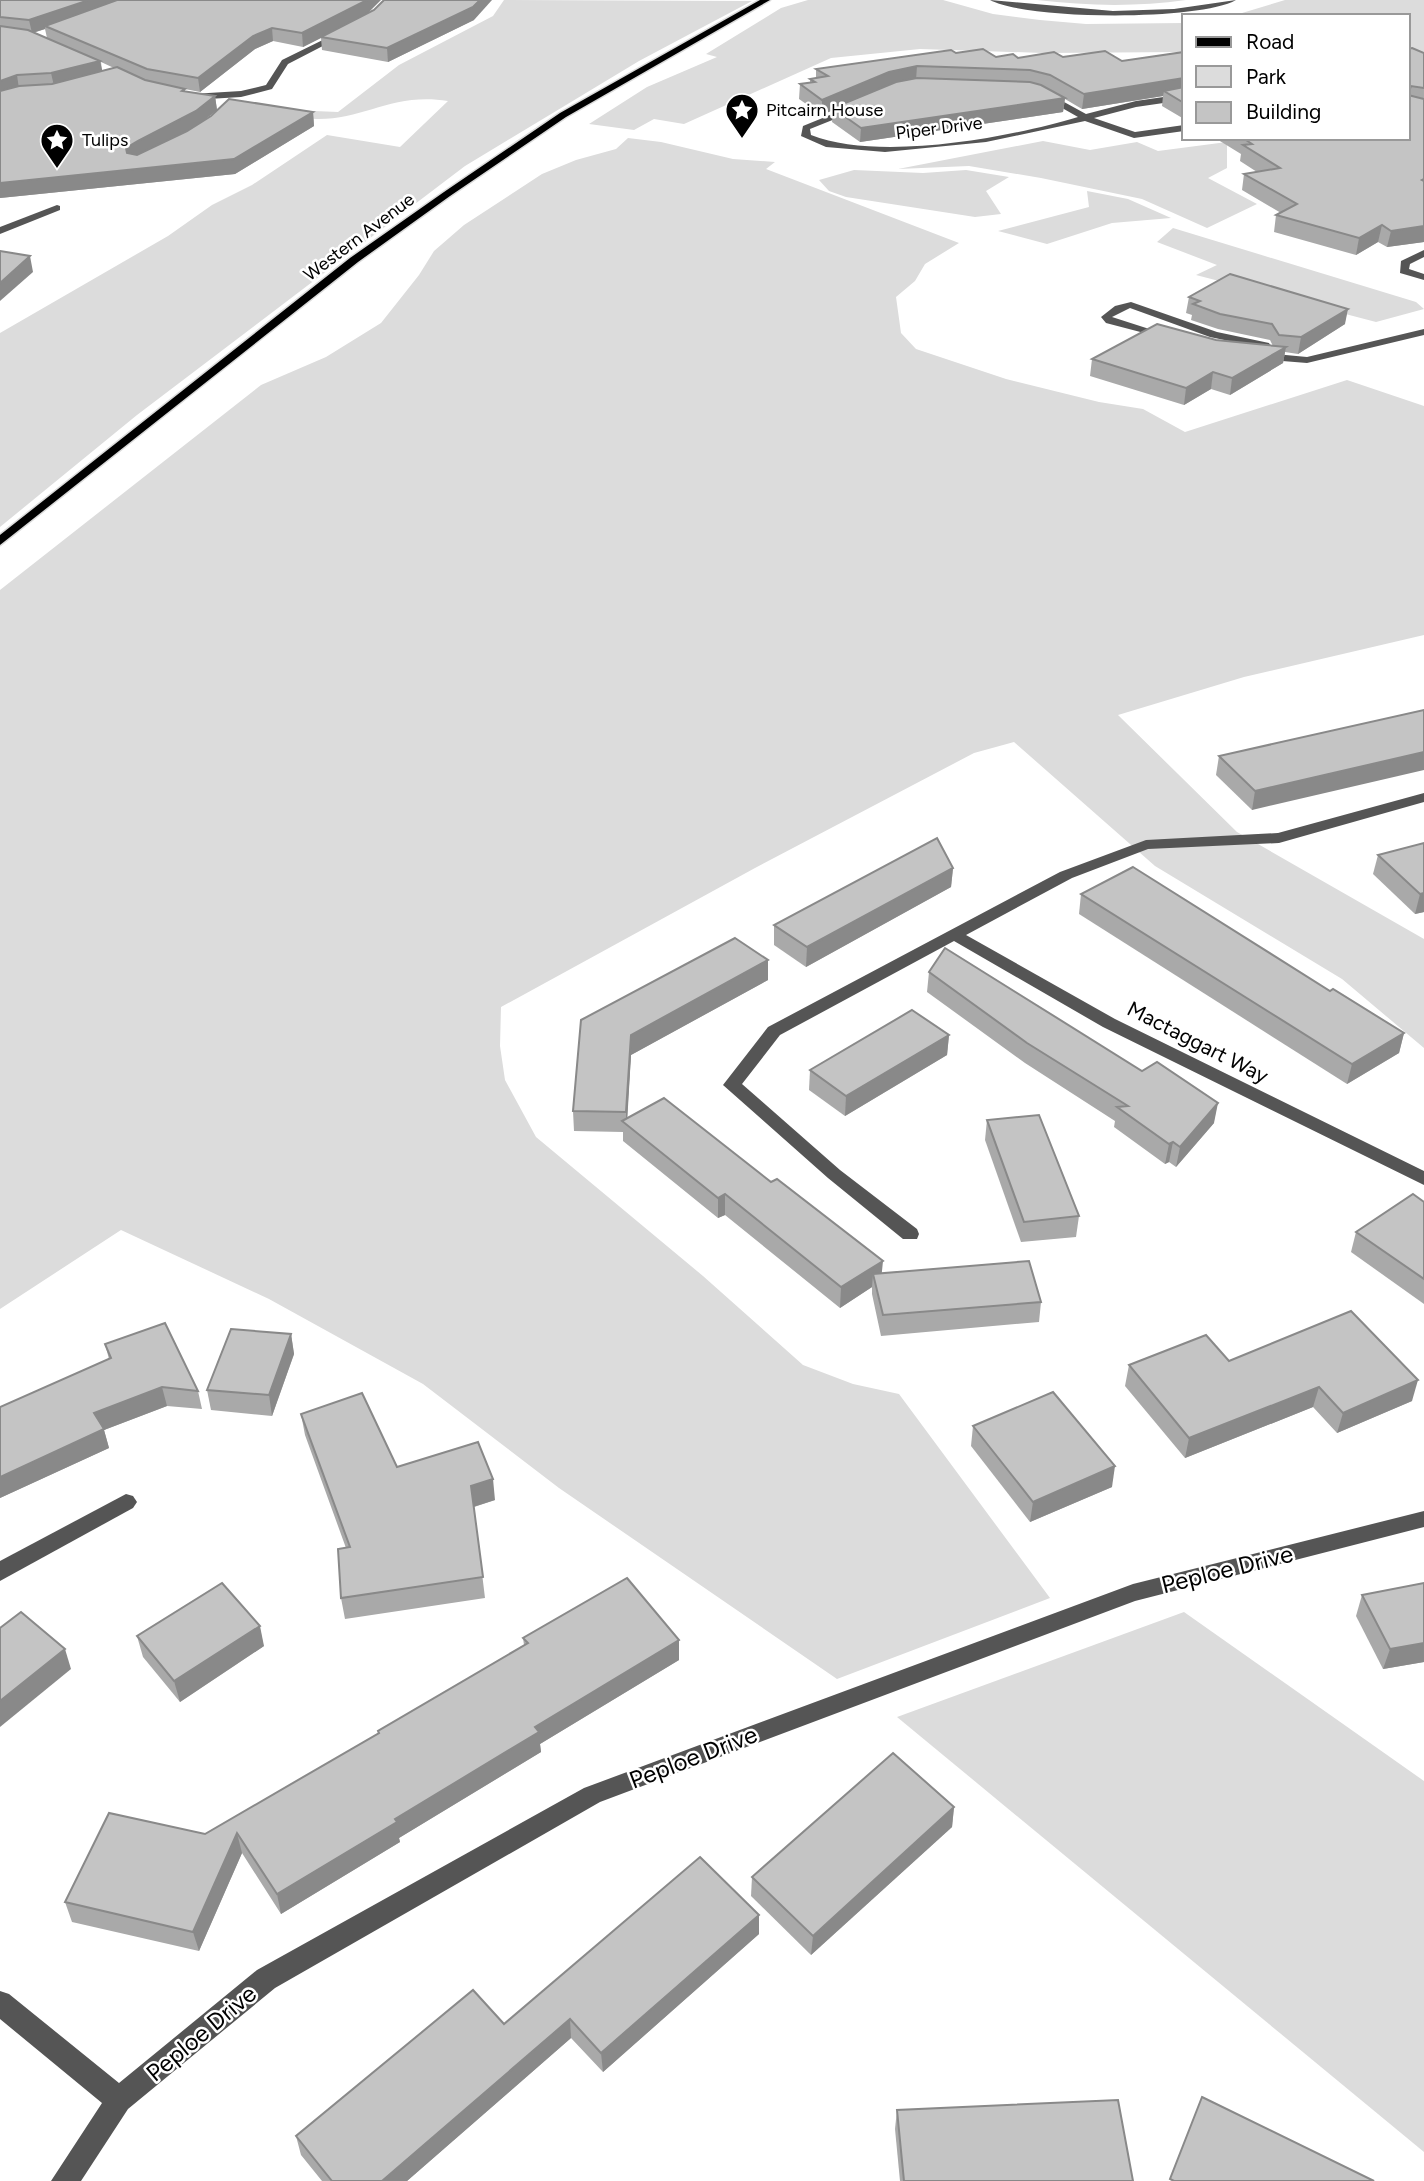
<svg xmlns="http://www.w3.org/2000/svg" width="1424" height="2181" font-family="Figtree,sans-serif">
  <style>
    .green { fill: #dcdcdc }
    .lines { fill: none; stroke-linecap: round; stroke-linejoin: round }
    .major-casing { stroke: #dbdbdb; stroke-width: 3 }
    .minor { fill: #555; fill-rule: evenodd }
    .major { fill: #000; fill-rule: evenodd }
    .wall { fill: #a9a9a9; fill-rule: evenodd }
    .shaded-wall { fill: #898989 }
    .building { fill: #c4c4c4; stroke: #898989; stroke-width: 2 }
    .labels { text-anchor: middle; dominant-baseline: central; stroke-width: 5; stroke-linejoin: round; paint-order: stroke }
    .far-poi-label { font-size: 18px; fill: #000; stroke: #fff; text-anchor: start }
    .far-street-label { font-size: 18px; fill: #000; stroke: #fff }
    .street-label { font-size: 21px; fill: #000; stroke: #fff }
    .near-street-label { font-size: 24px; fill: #000; stroke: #fff }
  </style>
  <rect width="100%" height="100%" fill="#fff"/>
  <g class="green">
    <path d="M504,0L752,1L639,61L465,166L137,415L0,527V333L168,236L212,205L252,185L327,135L400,147L448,101C393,92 364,120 316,119C308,119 298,113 290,110L338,112L399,65L493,16Z"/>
    <polygon points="808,0 943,0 993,14 1040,20 1086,24 1184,23 1184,52 1043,53 920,49 831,58 684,124 654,119 634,130 589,124 647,87 717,57 706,54 781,8"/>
    <path d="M1037,0H1186C1136,7 1088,6 1037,0Z"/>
    <polygon points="1285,0 1424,0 1424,62 1408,56 1408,16 1232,16"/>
    <polygon points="628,138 661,142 733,159 775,162 766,169 959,243 925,264 915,281 896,297 901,333 916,349 1006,379 1099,402 1143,409 1185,432 1347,380 1424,406 1424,635 1244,677 1118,715 1237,832 1424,939 1424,1048 1342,979 1155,866 1014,742 974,753 755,868 501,1007 500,1046 505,1080 536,1137 703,1276 803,1365 853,1384 899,1394 1050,1598 837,1679 559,1488 423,1384 269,1299 121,1230 0,1309 0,590 261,385 326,357 381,323 419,275 434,251 464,225 542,174 576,160 616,149"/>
    <polygon points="1043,141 1090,150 1137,142 1158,151 1227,142 1227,168 1208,178 1257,204 1207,228 1142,199 1041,178 969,166 898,169"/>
    <polygon points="854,170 923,173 966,170 1009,177 986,191 1001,214 975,217 846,197 829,191 819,180"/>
    <polygon points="1087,191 1128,199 1171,218 1112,223 1047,244 998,231 1089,207"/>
    <polygon points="1173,228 1416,302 1424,309 1376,322 1196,275 1217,265 1157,242"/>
    <polygon points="1184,1612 1424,1781 1424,2152 897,1717"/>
  </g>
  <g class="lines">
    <defs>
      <polygon id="major" points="760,0 770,0 566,117 450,196 358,262 0,545 0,535 350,258 444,192 560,113"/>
    </defs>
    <use href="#major" class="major-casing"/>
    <g class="minor">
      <path d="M990,0L1113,11L1174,9L1236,0C1199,21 1027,20 990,0Z"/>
      <polygon points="339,32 346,34 288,64 272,89 241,97 192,100 188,97 192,94 241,91 266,85 282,60"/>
      <path d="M1044,91L1086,114L1136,101L1184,94V100L1136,107L1094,118L1135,132L1184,125V131L1134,138L1085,121L986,142L885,152L826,147L801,136L803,126L852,106L855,107V111L810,129L811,135C879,162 1008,138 1078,117L1041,96Z"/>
      <polygon points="57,205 60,206 60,210 0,234 0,227"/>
      <polygon points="1424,250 1424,257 1410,264 1409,269 1424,274 1424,280 1400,273 1401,261"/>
      <polygon points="1131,302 1217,332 1269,343 1275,354 1307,357 1424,329 1424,335 1307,363 1259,359 1253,356 1264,353 1262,348 1210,337 1130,308 1112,317 1171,336 1171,340 1106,323 1101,317 1115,306"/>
      <polygon points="1424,793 1424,802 1279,843 1148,849 1072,878 966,935 1115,1019 1424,1171 1424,1185 1103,1027 954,941 780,1035 742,1084 840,1170 917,1229 919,1234 917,1239 903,1239 828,1178 723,1085 768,1027 1060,872 1146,840 1278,833"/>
      <polygon points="126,1494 133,1496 137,1502 133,1508 0,1581 0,1561"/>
      <polygon points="1424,1511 1424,1527 1135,1601 600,1802 275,1988 128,2109 81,2181 51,2181 102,2103 0,2019 0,1991 9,1994 119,2083 257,1970 584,1788 1133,1584"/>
    </g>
    <use href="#major" class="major"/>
  </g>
  <g class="wall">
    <path d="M0,0L368,13L474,20L388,62L322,50L321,38L303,47L273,41L255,49L200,92L185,89V92L215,96L217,110L203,121L313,112L314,126L235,174L0,198ZM45,29L47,38L33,33ZM101,62L114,68L102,71Z"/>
    <polygon points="1408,49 1424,53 1424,242 1387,247 1378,242 1356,255 1274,232 1276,215 1281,213 1242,190 1244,174 1257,172 1240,161 1241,154 1215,138 1408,138"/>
    <polygon points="1184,52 1184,119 1162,106 1163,96 1082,109 1065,99 1063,112 860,142 832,122 833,110 822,115 799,99 800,84 810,83 810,79 816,78 816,69 956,53 996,57 1063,57 1122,61"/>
    <polygon points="1189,297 1345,324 1298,354 1285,352 1283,363 1230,395 1211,389 1184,405 1090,376 1092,359 1216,340 1273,346 1270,340 1218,329 1191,320 1192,315 1186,313"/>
    <polygon points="1424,710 1252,810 1216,775 1219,756"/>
    <polygon points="1424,843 1424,912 1415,914 1373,874 1378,855"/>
    <polygon points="953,868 951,887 806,967 774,945 774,925"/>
    <polygon points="1081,894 1330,991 1404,1033 1399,1053 1347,1084 1079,914"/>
    <polygon points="768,960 768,980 631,1055 627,1118 882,1273 1041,1302 1039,1322 881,1336 872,1294 872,1287 840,1308 725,1215 718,1218 623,1141 623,1132 574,1131 573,1111 581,1020"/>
    <polygon points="929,972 1214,1123 1176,1167 1169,1162 1165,1164 1114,1127 1115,1121 1025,1063 927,992"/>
    <polygon points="949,1035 947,1055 845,1116 809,1090 810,1070"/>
    <polygon points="987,1120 1079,1216 1076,1237 1021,1242 985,1140"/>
    <polygon points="1424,1202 1424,1304 1351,1252 1356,1232"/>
    <polygon points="291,1334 294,1354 272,1416 211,1410 207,1390"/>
    <polygon points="105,1344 198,1391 202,1409 167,1406 104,1430 109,1448 0,1498 0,1407 109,1359"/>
    <polygon points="1229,1361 1412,1401 1337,1433 1313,1407 1185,1458 1125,1386 1129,1365"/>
    <polygon points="301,1414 397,1467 495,1500 474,1507 485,1598 345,1619 341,1598 346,1548 305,1435"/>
    <polygon points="973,1426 1112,1487 1030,1522 971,1446"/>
    <polygon points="1424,1583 1424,1662 1383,1669 1356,1616 1362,1595"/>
    <polygon points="137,1636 264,1646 180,1702 143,1657"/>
    <polygon points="523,1638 679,1640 679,1660 540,1744 541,1752 399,1838 400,1842 281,1914 242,1853 199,1951 72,1922 65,1902 205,1834 378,1734 378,1731 524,1645"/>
    <polygon points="954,1807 952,1827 811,1955 751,1896 752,1877"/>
    <polygon points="759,1915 759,1934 603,2072 571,2038 407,2181 322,2181 301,2155 296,2136 504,2024"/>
    <polygon points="897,2110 1133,2181 900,2181 895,2129"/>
  </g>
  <g class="shaded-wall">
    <polygon points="89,0 128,0 45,26 45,29 32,33 29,20"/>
    <polygon points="367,0 381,0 366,15 303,47 302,33"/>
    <polygon points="480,0 492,0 474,20 388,62 387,48"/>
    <polygon points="272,28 273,41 255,49 200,92 198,78 253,36"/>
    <polygon points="100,61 103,74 54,86 51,73"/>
    <polygon points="917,66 916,80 833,108 833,110 822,115 822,100 889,72"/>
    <polygon points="17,75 19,89 0,96 0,81"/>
    <polygon points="1184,78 1184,92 1164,91 1163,96 1082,109 1084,94"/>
    <polygon points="215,96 217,110 198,125 129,163 126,148 138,141"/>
    <polygon points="1065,98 1063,112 860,142 861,128"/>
    <polygon points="313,112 314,126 235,174 0,198 0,183 234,159"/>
    <polygon points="1382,225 1378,242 1356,255 1359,238"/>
    <polygon points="1424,226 1424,242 1387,247 1391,231"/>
    <polygon points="30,256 33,272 0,301 0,283"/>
    <polygon points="1348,309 1345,324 1298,354 1301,337"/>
    <polygon points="1286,347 1283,363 1230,395 1232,378"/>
    <polygon points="1213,372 1211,389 1184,405 1186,388"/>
    <polygon points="1424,752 1424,770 1252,810 1255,791"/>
    <polygon points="953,868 951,887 806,967 807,947"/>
    <polygon points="1424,893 1424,912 1415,914 1420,894"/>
    <polygon points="768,960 768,980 631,1055 627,1124 626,1124 626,1112 631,1035"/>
    <polygon points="1404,1033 1399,1053 1347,1084 1352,1064"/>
    <polygon points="949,1035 947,1055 845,1116 846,1096"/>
    <polygon points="1218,1103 1214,1123 1176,1167 1180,1147"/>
    <polygon points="1173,1142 1169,1162 1165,1164 1169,1144"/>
    <polygon points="725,1194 725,1215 718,1218 718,1198"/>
    <polygon points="883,1261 881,1281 873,1274 872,1287 840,1308 841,1287"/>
    <polygon points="291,1334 294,1354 272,1416 269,1395"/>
    <polygon points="1418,1380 1412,1401 1337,1433 1343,1413"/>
    <polygon points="162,1387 167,1406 104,1430 109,1448 0,1498 0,1477 94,1413"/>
    <polygon points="1319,1387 1313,1407 1185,1458 1189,1438"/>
    <polygon points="1115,1466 1112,1487 1030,1522 1033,1502"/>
    <polygon points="493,1479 495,1500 473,1507 471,1486"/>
    <polygon points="260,1626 264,1646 180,1702 174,1681"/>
    <polygon points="679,1640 679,1660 540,1744 541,1752 399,1838 400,1842 281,1914 277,1894 395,1819 535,1727"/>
    <polygon points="1424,1643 1424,1662 1383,1669 1390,1649"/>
    <polygon points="65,1649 71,1669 0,1727 0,1701"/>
    <polygon points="954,1807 952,1827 811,1955 813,1936"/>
    <polygon points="237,1833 242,1853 199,1951 193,1932"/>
    <polygon points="759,1915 759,1934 603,2072 601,2053"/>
    <polygon points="570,2019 571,2038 407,2181 382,2181"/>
  </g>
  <g class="building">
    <polygon points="0,0 89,0 29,20 0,17"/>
    <polygon points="117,0 367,0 302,33 272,28 253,36 198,78 147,69 45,26"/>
    <polygon points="384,0 480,0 473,7 387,48 321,37 374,10"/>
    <polygon points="0,26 28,30 100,61 51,73 17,75 0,81"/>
    <polygon points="1412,48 1424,53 1424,88 1411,86 1408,95 1424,99 1424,179 1422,180 1424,181 1424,226 1391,231 1382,225 1359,238 1276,215 1297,204 1244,174 1280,168 1243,145 1252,144 1243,138 1408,138 1408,49"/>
    <polygon points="983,49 996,57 1013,54 1018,58 1054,52 1063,57 1105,51 1122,61 1184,52 1184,78 1084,94 1050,75 1030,70 917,66 889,72 822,100 800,84 815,82 810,79 828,76 816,69 951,50 956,53"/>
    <polygon points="117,67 145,80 185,89 182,91 215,96 196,111 138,141 126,148 127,153 137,155 187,131 211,116 229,99 313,112 234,159 0,183 0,91 19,86 52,84"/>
    <polygon points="917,78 1030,82 1041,85 1065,98 861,128 833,108 896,82"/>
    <polygon points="1184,87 1184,103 1164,91"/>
    <polygon points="0,251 30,256 0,283"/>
    <polygon points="1230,274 1348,309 1301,337 1279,335 1272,324 1220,314 1193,304 1200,301 1189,297"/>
    <polygon points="1157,324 1216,340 1286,347 1232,378 1213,372 1186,388 1092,359"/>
    <polygon points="1424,710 1424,752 1255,791 1219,756"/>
    <polygon points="937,838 953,868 807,947 774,925"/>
    <polygon points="1424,843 1424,893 1420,894 1378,855"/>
    <polygon points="1133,867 1330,991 1333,989 1404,1033 1352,1064 1081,894"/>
    <polygon points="735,938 768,960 631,1035 626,1112 573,1111 581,1020"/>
    <polygon points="945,948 1142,1071 1157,1062 1218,1103 1180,1147 1173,1142 1169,1144 1117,1107 1128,1106 1027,1043 929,972"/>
    <polygon points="912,1010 949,1035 846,1096 810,1070"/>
    <polygon points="664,1098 771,1182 777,1179 883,1261 841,1287 725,1194 718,1198 622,1121"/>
    <polygon points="1039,1115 1079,1216 1024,1222 987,1120"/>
    <polygon points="1413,1194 1424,1202 1424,1279 1356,1232"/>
    <polygon points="1029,1261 1041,1302 883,1315 873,1274"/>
    <polygon points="1351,1311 1418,1380 1343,1413 1319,1387 1189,1438 1129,1365 1206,1335 1229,1361"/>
    <polygon points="165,1323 198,1391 162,1387 94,1413 104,1429 0,1477 0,1407 111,1358 105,1344"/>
    <polygon points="231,1329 291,1334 269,1395 207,1390"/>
    <polygon points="1053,1392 1115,1466 1033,1502 973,1426"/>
    <polygon points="362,1393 397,1467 478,1442 493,1479 471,1486 483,1577 341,1598 338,1549 350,1547 301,1414"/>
    <polygon points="627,1578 679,1640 535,1727 539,1732 395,1819 397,1822 277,1894 237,1833 193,1932 65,1902 109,1813 205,1834 379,1733 378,1731 528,1643 523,1638"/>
    <polygon points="222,1583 260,1626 174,1681 137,1636"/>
    <polygon points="1424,1583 1424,1643 1390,1649 1362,1595"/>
    <polygon points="21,1612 65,1649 0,1701 0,1628"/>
    <polygon points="893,1753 954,1807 813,1936 752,1877"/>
    <polygon points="700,1857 759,1915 601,2053 570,2019 382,2181 332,2181 296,2136 473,1990 504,2024"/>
    <polygon points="1202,2097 1374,2181 1174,2181 1170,2179"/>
    <polygon points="1118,2100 1133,2181 904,2181 897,2110"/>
  </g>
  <defs>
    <symbol id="sight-pin" viewBox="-11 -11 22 30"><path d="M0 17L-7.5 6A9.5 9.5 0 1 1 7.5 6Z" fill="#000" stroke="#fff"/><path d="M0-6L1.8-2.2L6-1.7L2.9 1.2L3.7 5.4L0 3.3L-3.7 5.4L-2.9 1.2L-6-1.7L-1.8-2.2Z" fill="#fff"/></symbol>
  </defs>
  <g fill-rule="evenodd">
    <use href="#sight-pin" x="723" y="91" width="38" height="52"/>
    <use href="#sight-pin" x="38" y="121" width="38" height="52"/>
  </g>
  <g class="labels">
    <g class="far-poi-label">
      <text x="766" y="110">Pitcairn House</text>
      <text x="82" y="140">Tulips</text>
    </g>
    <g class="far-street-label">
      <text transform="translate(939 128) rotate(-7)">Piper Drive</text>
      <text transform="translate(359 237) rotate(-37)">Western Avenue</text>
    </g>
    <g class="street-label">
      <text transform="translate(1198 1042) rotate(27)">Mactaggart Way</text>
    </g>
    <g class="near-street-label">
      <text transform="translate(1227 1569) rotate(-14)">Peploe Drive</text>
      <text transform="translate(693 1757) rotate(-21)">Peploe Drive</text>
      <text transform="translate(201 2033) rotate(-40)">Peploe Drive</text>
    </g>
  </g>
  <rect x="1182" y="14" width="228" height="126" fill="#ffffff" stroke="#999999" stroke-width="2"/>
  <rect x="1196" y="37" width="35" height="10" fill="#000000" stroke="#999999" stroke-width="2"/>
  <text x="1246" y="49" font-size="21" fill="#000000">Road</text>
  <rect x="1196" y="66" width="35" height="21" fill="#dcdcdc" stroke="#999999" stroke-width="2"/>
  <text x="1246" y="84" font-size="21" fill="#000000">Park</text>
  <rect x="1196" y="102" width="35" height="21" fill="#c4c4c4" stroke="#999999" stroke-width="2"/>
  <text x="1246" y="119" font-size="21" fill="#000000">Building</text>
</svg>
